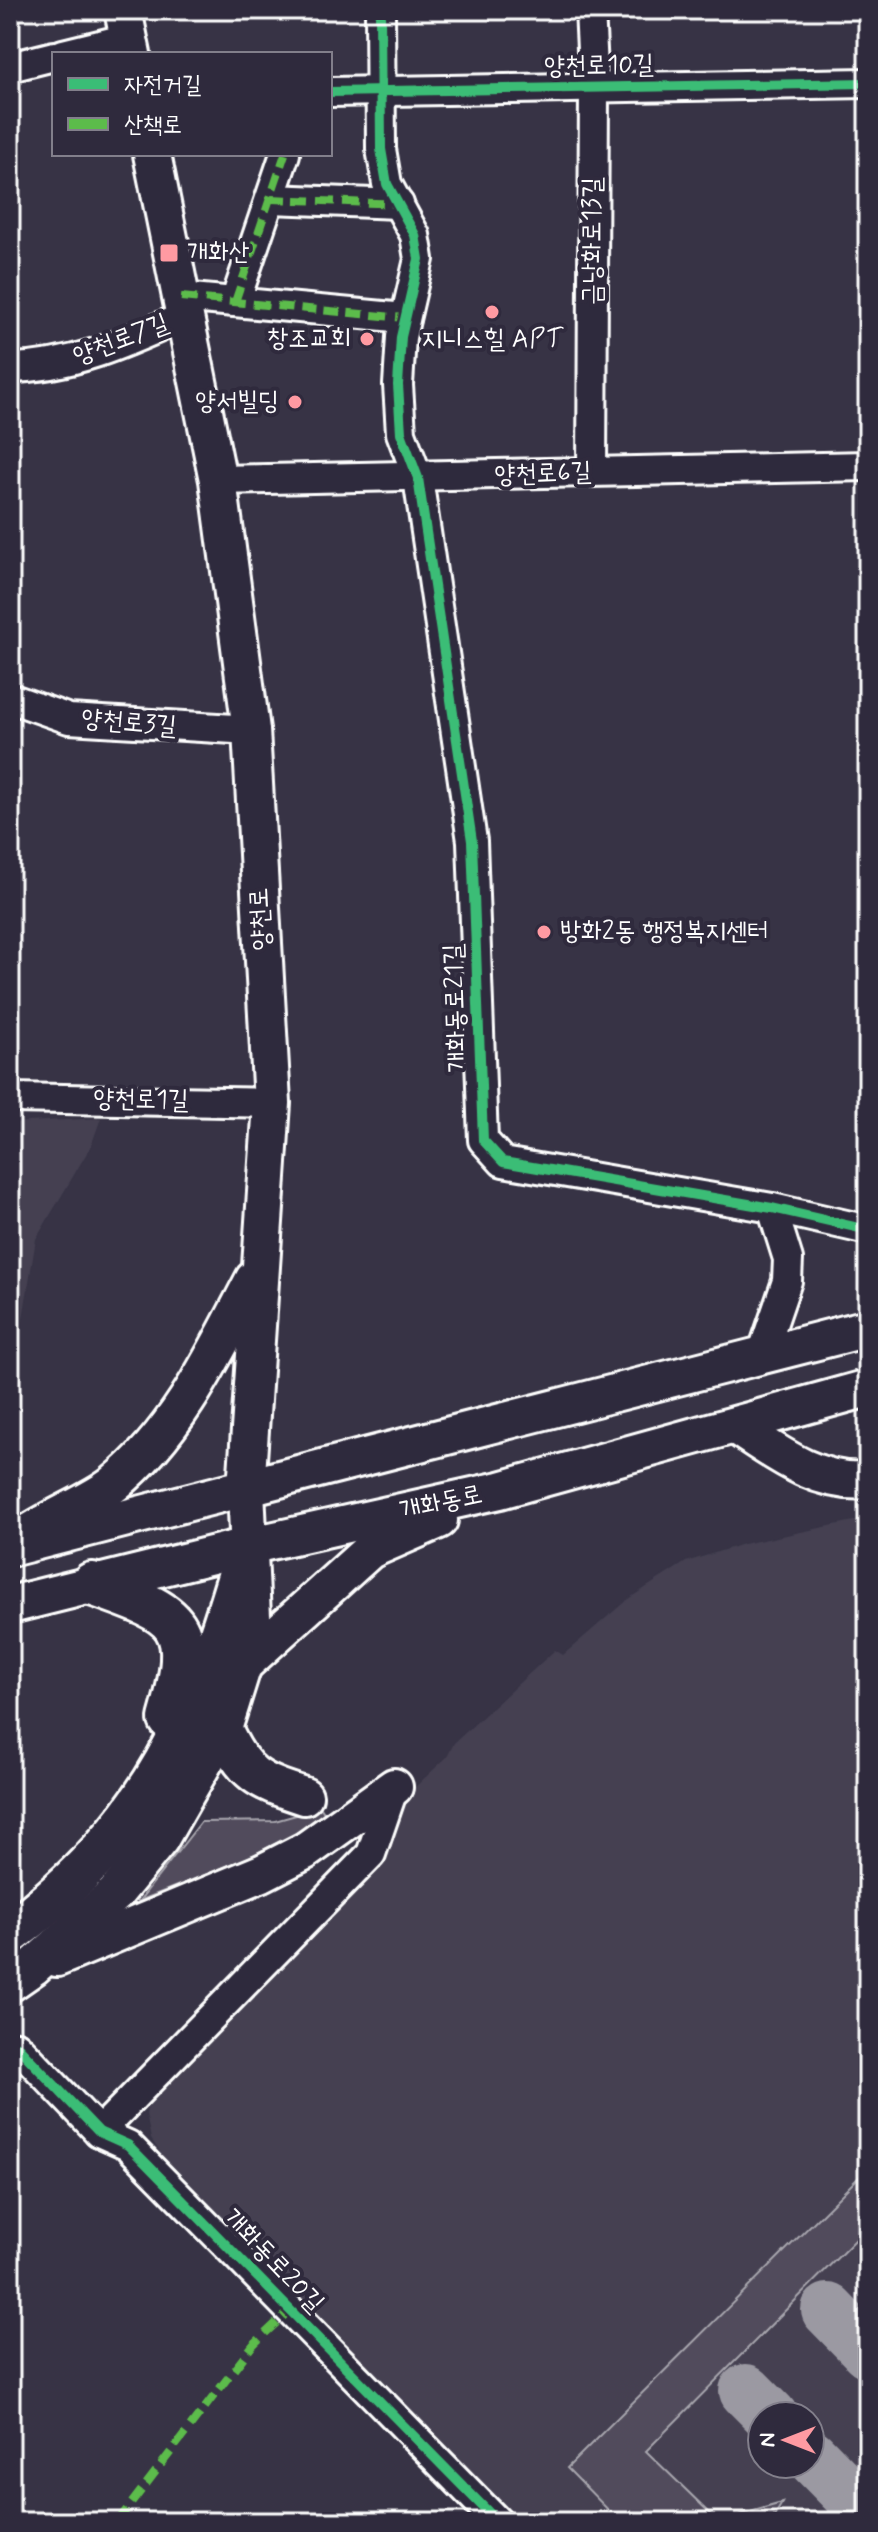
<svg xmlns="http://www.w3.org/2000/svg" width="878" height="2532" font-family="Mynerve,'Poor Story',sans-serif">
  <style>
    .built { fill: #444051; fill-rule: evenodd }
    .green { fill: #514c5c; stroke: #a8a6ae; stroke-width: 2 }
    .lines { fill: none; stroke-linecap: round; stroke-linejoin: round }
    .taxiway { stroke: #9b99a2; stroke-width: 54 }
    .minor-casing { stroke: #fff; stroke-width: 34 }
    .major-casing { stroke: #fff; stroke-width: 42 }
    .highway-casing { stroke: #fff; stroke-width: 48 }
    .minor { stroke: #2f2a3d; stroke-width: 28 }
    .major { stroke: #2f2a3d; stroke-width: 36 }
    .highway { stroke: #2f2a3d; stroke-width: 42 }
    .quiet { stroke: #5cbc4b; stroke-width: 8; stroke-dasharray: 16 8; stroke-linecap: butt }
    .cycleway-casing { stroke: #2f2a3d; stroke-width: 15 }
    .cycleway { stroke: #3abd76; stroke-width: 10 }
    .poi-dot { fill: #ff9aa2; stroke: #2f2a3d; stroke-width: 3 }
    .labels { text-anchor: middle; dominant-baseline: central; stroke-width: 8; stroke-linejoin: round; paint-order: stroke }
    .street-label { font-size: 26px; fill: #fff; stroke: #2f2a3d }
    .poi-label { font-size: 26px; fill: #fff; stroke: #2f2a3d; text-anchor: start }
  </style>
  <rect width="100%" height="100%" fill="#373345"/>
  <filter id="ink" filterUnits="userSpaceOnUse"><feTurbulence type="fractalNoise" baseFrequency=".0125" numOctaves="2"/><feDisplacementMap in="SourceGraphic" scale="16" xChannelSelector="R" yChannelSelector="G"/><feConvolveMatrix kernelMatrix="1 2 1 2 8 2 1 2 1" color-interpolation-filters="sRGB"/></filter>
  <g filter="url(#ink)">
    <g class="built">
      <polygon points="101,1118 91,1146 36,1239 10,1398 10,1123"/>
      <path d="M868,1518V2522H521L174,2173L151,2139L146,2114L149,2100L397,1804L447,1757L454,1743L555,1650L563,1655L628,1599L686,1562L743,1544ZM762,2416H810V2464H762Z"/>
    </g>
    <g class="green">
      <polygon points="321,1808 327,1817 245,1859 139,1901 201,1822 275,1821"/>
      <polygon points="868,2168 868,2227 646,2451 713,2516 725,2519 782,2503 771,2522 620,2522 567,2468"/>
    </g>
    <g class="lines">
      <g class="taxiway">
        <polyline points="828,2310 868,2351"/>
        <polyline points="746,2391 771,2416"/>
        <polyline points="810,2455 868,2514"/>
      </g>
      <defs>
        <g id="minor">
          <polyline points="380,10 381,149 387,184 415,235 419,259 401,337 398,385 401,433 418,478 472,841 483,1140 503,1162 772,1208 868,1230"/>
          <polyline points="590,10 594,89 592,472"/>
          <polyline points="63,54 128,38"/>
          <polyline points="10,67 54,56"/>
          <polyline points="330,92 868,83"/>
          <polyline points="271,199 399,204"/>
          <polyline points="181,297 405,318"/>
          <polyline points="235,302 285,154"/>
          <path d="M10,368C74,367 127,342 185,316"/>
          <polyline points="218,480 868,466"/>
          <polyline points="10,698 69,719 251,730"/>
          <polyline points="10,1098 272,1103"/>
          <polyline points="761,1357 787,1281 788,1259 772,1208"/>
          <polyline points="10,2049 17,2046 99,2132 128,2145 498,2522"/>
          <polyline points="99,2132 371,1854 394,1787"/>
        </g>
        <g id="major">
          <polyline points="123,10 132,54"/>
          <path d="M737,1427C776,1453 818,1485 868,1480"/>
          <path d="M29,1533C54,1516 93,1501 114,1484C179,1431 216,1351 254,1279"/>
          <polyline points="10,1548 868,1328"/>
          <polyline points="10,1605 248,1546 500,1490 868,1388"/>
          <polyline points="243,1665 370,1550 439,1520"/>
          <path d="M223,1729C244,1775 257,1781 304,1796"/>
          <polyline points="57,1958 262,1873 305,1851 394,1787"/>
          <polyline points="10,1983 33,1967 115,1894 160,1839 223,1729 243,1665 252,1617 246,1489 272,1103 251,730 218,480 152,154"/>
        </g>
        <g id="highway">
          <path d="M92,1584C180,1615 198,1620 170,1719"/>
          <path d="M10,1933C157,1823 199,1716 248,1546"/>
        </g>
      </defs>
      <use href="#minor" class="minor-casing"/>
      <use href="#major" class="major-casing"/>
      <use href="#highway" class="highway-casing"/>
      <use href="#minor" class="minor"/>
      <use href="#major" class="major"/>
      <use href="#highway" class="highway"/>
      <g class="quiet">
        <polyline points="271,199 399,204"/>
        <polyline points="181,297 405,318"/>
        <polyline points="235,302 285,154"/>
        <polyline points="117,2522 253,2345 290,2310"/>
      </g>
      <defs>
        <g id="cycleway">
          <polyline points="380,10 381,149 387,184 415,235 419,259 401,337 398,385 401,433 418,478 472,841 483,1140 503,1162 772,1208 868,1230"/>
          <polyline points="330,92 868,83"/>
          <polyline points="10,2049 17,2046 99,2132 128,2145 498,2522"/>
        </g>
      </defs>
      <use href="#cycleway" class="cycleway-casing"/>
      <use href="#cycleway" class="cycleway"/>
    </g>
  </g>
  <g class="poi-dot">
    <rect x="159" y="243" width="20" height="20" rx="4"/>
    <circle cx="492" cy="312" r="8"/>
    <circle cx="367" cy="339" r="8"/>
    <circle cx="295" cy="402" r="8"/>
    <circle cx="544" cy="932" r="8"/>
  </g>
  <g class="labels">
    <g class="street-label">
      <text transform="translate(599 66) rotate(-1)">양천로10길</text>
      <text transform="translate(593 241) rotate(-90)">금낭화로13길</text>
      <text transform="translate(121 340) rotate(-21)">양천로7길</text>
      <text transform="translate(543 474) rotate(-2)">양천로6길</text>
      <text transform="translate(129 723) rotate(5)">양천로3길</text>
      <text transform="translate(261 919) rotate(-93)">양천로</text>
      <text transform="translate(456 1008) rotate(-92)">개화동로21길</text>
      <text transform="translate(141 1100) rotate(1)">양천로1길</text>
      <text transform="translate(441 1503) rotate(-12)">개화동로</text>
      <text transform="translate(273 2261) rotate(46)">개화동로20길</text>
    </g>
    <g class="poi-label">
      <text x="187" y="253">개화산</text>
      <text x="351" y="339" text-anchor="end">창조교회</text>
      <text x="492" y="340" text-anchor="middle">지니스힐 APT</text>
      <text x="279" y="402" text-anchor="end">양서빌딩</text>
      <text x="560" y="932">방화2동 행정복지센터</text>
    </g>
  </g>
  <rect width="878" height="2532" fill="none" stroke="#2f2a3d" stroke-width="40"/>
  <rect x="20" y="20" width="838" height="2492" fill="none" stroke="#fff" stroke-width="3" filter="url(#ink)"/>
  <rect x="52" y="52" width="280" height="104" fill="#2f2a3d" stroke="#827f8b" stroke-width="2"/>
  <rect x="68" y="78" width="40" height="12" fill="#3abd76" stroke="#827f8b" stroke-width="2"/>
  <text x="124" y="92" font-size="24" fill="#ffffff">자전거길</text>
  <rect x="68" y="118" width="40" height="12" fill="#5cbc4b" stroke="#827f8b" stroke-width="2"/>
  <text x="124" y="132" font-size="24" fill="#ffffff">산책로</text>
  <g transform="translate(786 2440) rotate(270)"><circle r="38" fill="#2f2a3d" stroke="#827f8b" stroke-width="2"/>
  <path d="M0-6L14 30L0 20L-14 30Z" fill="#ff9aa2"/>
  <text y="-12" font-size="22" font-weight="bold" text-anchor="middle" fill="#ffffff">N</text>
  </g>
</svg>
